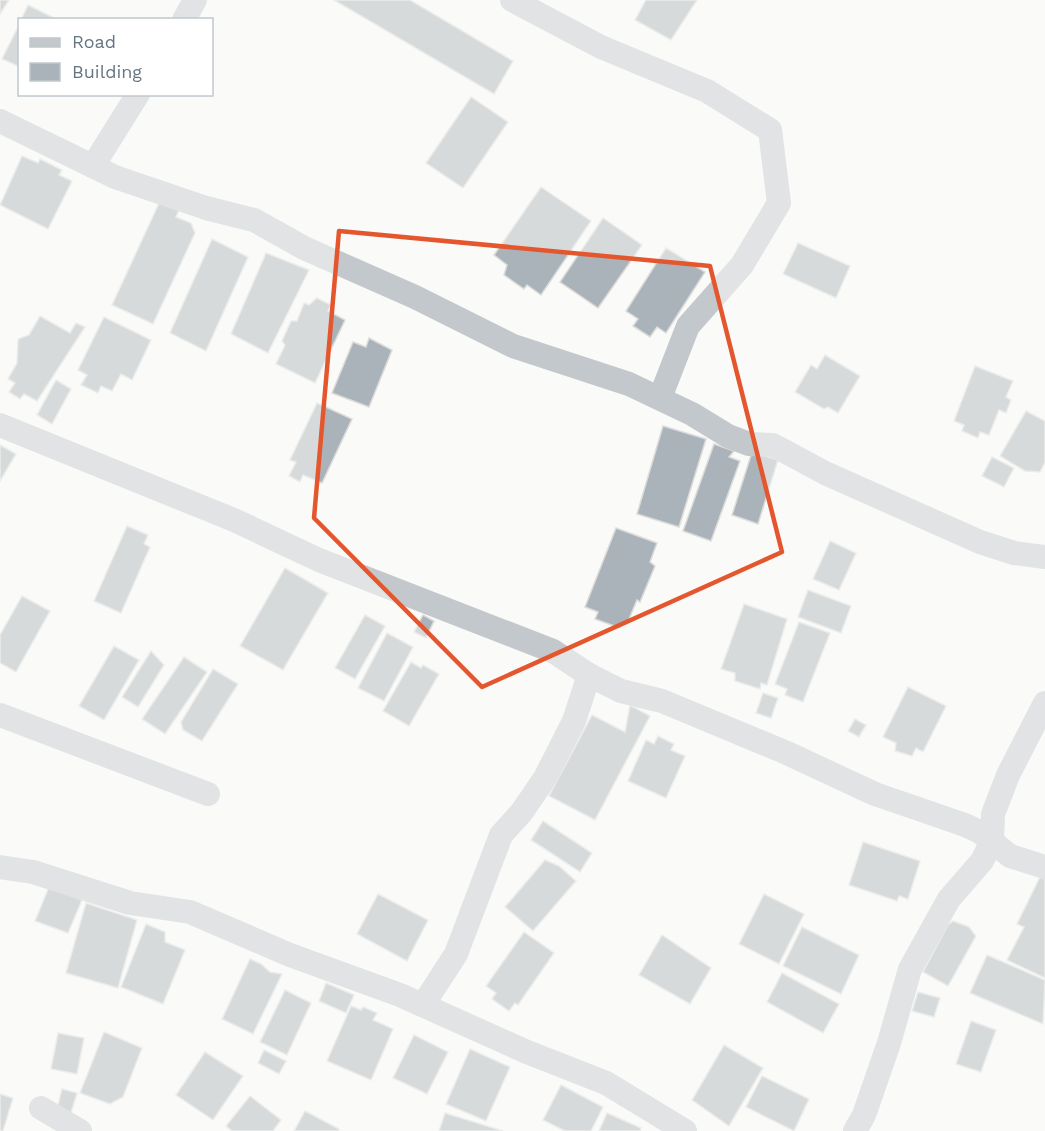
<svg xmlns="http://www.w3.org/2000/svg" width="1045" height="1131" font-family="'Work Sans',sans-serif">
  <style>
    .building { fill: #aab3b9; stroke: #dcdcda; stroke-width: 1.5 }
    .lines { fill: none; stroke-linecap: round; stroke-linejoin: round }
    .street { stroke: #c3c8cc; stroke-width: 24 }
    .marked { fill: none; stroke: #e4572e; stroke-width: 4.5; stroke-linejoin: round }
  </style>
  <rect width="100%" height="100%" fill="#fafaf8"/>
  <g class="building">
    <polygon points="0,0 9,0 0,14"/>
    <polygon points="334,0 410,0 513,61 494,94"/>
    <polygon points="646,0 697,0 671,40 635,20"/>
    <polygon points="28,5 58,20 21,20"/>
    <polygon points="20,23 20,67 2,59"/>
    <polygon points="471,97 508,122 463,188 426,163"/>
    <polygon points="22,156 38,163 40,159 62,170 59,175 72,181 48,229 0,205"/>
    <polygon points="541,187 591,221 541,295 527,285 524,289 504,275 507,265 494,255"/>
    <polygon points="160,201 179,210 176,217 191,223 195,233 153,324 112,305"/>
    <polygon points="603,218 642,245 598,308 560,282"/>
    <polygon points="212,239 248,257 206,351 170,333"/>
    <polygon points="798,243 850,266 836,298 783,274"/>
    <polygon points="666,248 705,272 666,333 657,327 650,337 633,326 638,319 626,311"/>
    <polygon points="266,253 309,270 268,353 231,334"/>
    <polygon points="317,298 331,305 328,311 345,320 315,383 276,364 285,345 282,341 291,321 297,321 304,303 309,305"/>
    <polygon points="40,316 70,333 76,323 85,327 37,401 24,394 20,399 9,392 15,383 8,379 17,363 18,339 29,335"/>
    <polygon points="104,317 151,340 132,380 121,374 112,391 101,386 98,393 81,385 87,375 78,370"/>
    <polygon points="369,338 392,350 369,407 332,393 353,342 366,347"/>
    <polygon points="825,355 860,376 838,413 828,407 824,409 795,392 811,365 817,369"/>
    <polygon points="975,366 1013,381 1006,397 1011,400 1006,413 999,410 989,435 980,432 978,438 962,431 964,425 954,421"/>
    <polygon points="56,380 71,389 52,424 37,415"/>
    <polygon points="317,403 352,419 322,483 303,475 300,482 289,476 296,462 290,460"/>
    <polygon points="1026,411 1045,421 1045,462 1040,472 1025,471 1000,456"/>
    <polygon points="663,426 706,439 679,527 637,514"/>
    <polygon points="714,444 734,451 729,457 740,461 711,541 683,531"/>
    <polygon points="0,445 16,454 0,481"/>
    <polygon points="752,452 778,460 758,524 732,515"/>
    <polygon points="992,457 1014,468 1004,487 982,476"/>
    <polygon points="127,526 148,535 144,544 150,547 121,613 94,601"/>
    <polygon points="616,528 657,543 650,562 655,566 640,602 637,600 627,624 622,623 620,628 595,619 598,612 585,607"/>
    <polygon points="830,541 856,553 839,590 813,579"/>
    <polygon points="285,568 328,593 283,670 240,646"/>
    <polygon points="808,590 851,606 841,633 798,617"/>
    <polygon points="22,596 50,611 16,672 0,663 0,635"/>
    <polygon points="744,604 787,619 767,685 761,683 760,689 735,681 735,673 721,669"/>
    <polygon points="365,615 385,626 355,679 335,668"/>
    <polygon points="423,615 434,621 426,638 414,632"/>
    <polygon points="799,622 830,633 803,702 785,695 787,689 775,684"/>
    <polygon points="387,633 413,647 384,701 358,688"/>
    <polygon points="114,646 139,660 104,720 79,706"/>
    <polygon points="151,651 164,665 138,707 122,697"/>
    <polygon points="184,657 207,672 165,734 142,719"/>
    <polygon points="411,662 421,668 423,665 439,674 409,726 383,711"/>
    <polygon points="213,669 238,684 202,741 183,730 181,722"/>
    <polygon points="908,687 946,706 923,752 916,748 912,756 895,751 896,743 883,737"/>
    <polygon points="763,693 778,698 771,718 756,713"/>
    <polygon points="630,705 650,716 595,820 549,796 592,715 625,732"/>
    <polygon points="855,719 866,725 859,737 848,731"/>
    <polygon points="658,736 674,744 671,750 685,756 666,798 628,781 646,740 654,744"/>
    <polygon points="543,821 592,853 580,872 531,840"/>
    <polygon points="863,842 920,861 908,899 899,896 897,901 849,885"/>
    <polygon points="545,860 559,866 576,881 533,931 505,907"/>
    <polygon points="1040,877 1045,879 1045,978 1007,960 1024,927 1017,924"/>
    <polygon points="49,887 82,900 68,933 35,921"/>
    <polygon points="378,894 428,920 407,961 357,934"/>
    <polygon points="764,894 804,914 779,964 739,944"/>
    <polygon points="86,903 137,920 118,988 66,973"/>
    <polygon points="953,921 969,927 976,936 948,986 923,972 948,925"/>
    <polygon points="146,924 165,932 165,942 185,950 163,1004 121,987"/>
    <polygon points="802,927 859,955 841,994 783,966"/>
    <polygon points="524,932 554,953 518,1005 515,1003 509,1011 492,999 496,993 486,986"/>
    <polygon points="662,935 711,968 690,1004 639,975"/>
    <polygon points="987,955 1045,980 1043,1024 970,993"/>
    <polygon points="250,959 261,964 270,972 282,974 253,1034 222,1019"/>
    <polygon points="782,973 839,1004 823,1033 767,1002"/>
    <polygon points="326,983 354,995 346,1013 319,1001"/>
    <polygon points="285,990 311,1003 287,1055 260,1042"/>
    <polygon points="918,992 940,998 934,1017 912,1011"/>
    <polygon points="351,1006 361,1010 363,1007 377,1013 373,1020 393,1029 371,1080 327,1061"/>
    <polygon points="971,1021 996,1030 981,1072 956,1064"/>
    <polygon points="104,1032 142,1048 123,1097 110,1104 80,1093"/>
    <polygon points="58,1033 84,1038 77,1074 51,1069"/>
    <polygon points="414,1035 448,1052 427,1094 393,1078"/>
    <polygon points="724,1045 763,1068 729,1126 692,1100"/>
    <polygon points="470,1049 510,1067 486,1121 446,1104"/>
    <polygon points="264,1050 286,1061 279,1074 258,1063"/>
    <polygon points="205,1052 243,1076 213,1120 176,1095"/>
    <polygon points="762,1076 809,1099 794,1131 746,1107"/>
    <polygon points="561,1085 603,1107 591,1131 565,1131 543,1120"/>
    <polygon points="62,1089 77,1093 71,1113 57,1109"/>
    <polygon points="0,1094 13,1098 3,1131 0,1131"/>
    <polygon points="250,1096 281,1120 273,1131 232,1131 226,1126"/>
    <polygon points="305,1111 339,1129 338,1131 294,1131"/>
    <polygon points="445,1113 503,1131 439,1131"/>
    <polygon points="607,1113 641,1128 640,1131 599,1131"/>
  </g>
  <g class="lines">
    <g class="street">
      <polyline points="512,0 601,47 707,91 770,130 779,203 742,265 688,326 660,398"/>
      <polyline points="184,20 195,0"/>
      <polyline points="0,121 115,177 206,208 254,220 304,248 415,297 513,346 629,384 692,414 728,436 749,444 773,445 825,473 980,542 1014,553 1045,557"/>
      <polyline points="93,166 138,94"/>
      <polyline points="0,425 234,520 319,560 553,651 589,675 621,691 662,701 787,753 875,794 965,825 980,832 1010,856 1045,867"/>
      <polyline points="0,715 208,794"/>
      <polyline points="0,867 33,872 130,903 190,912 290,955 400,995 527,1052 606,1083 685,1131"/>
      <polyline points="423,1005 456,954 501,835 521,813 545,778 574,721 589,675"/>
      <polyline points="41,1108 80,1131"/>
      <polyline points="855,1131 864,1115 889,1043 910,969 949,899 982,861 992,841 993,814 1008,775 1045,703"/>
    </g>
  </g>
  <path d="M0 0H1045V1131H0ZM339,231L710,266L782,552L482,687L314,518Z" fill="#fafaf8" fill-opacity=".55" fill-rule="evenodd"/>
  <path class="marked" d="M339,231L710,266L782,552L482,687L314,518Z"/>
  <rect x="18" y="18" width="195" height="78" fill="#ffffff" stroke="#c1c8cd" stroke-width="1.5"/>
  <rect x="30" y="38" width="30" height="9" fill="#c3c8cc" stroke="#c1c8cd" stroke-width="1.5"/>
  <text x="72" y="48" font-size="18" fill="#657683">Road</text>
  <rect x="30" y="63" width="30" height="18" fill="#aab3b9" stroke="#c1c8cd" stroke-width="1.5"/>
  <text x="72" y="78" font-size="18" fill="#657683">Building</text>
</svg>
